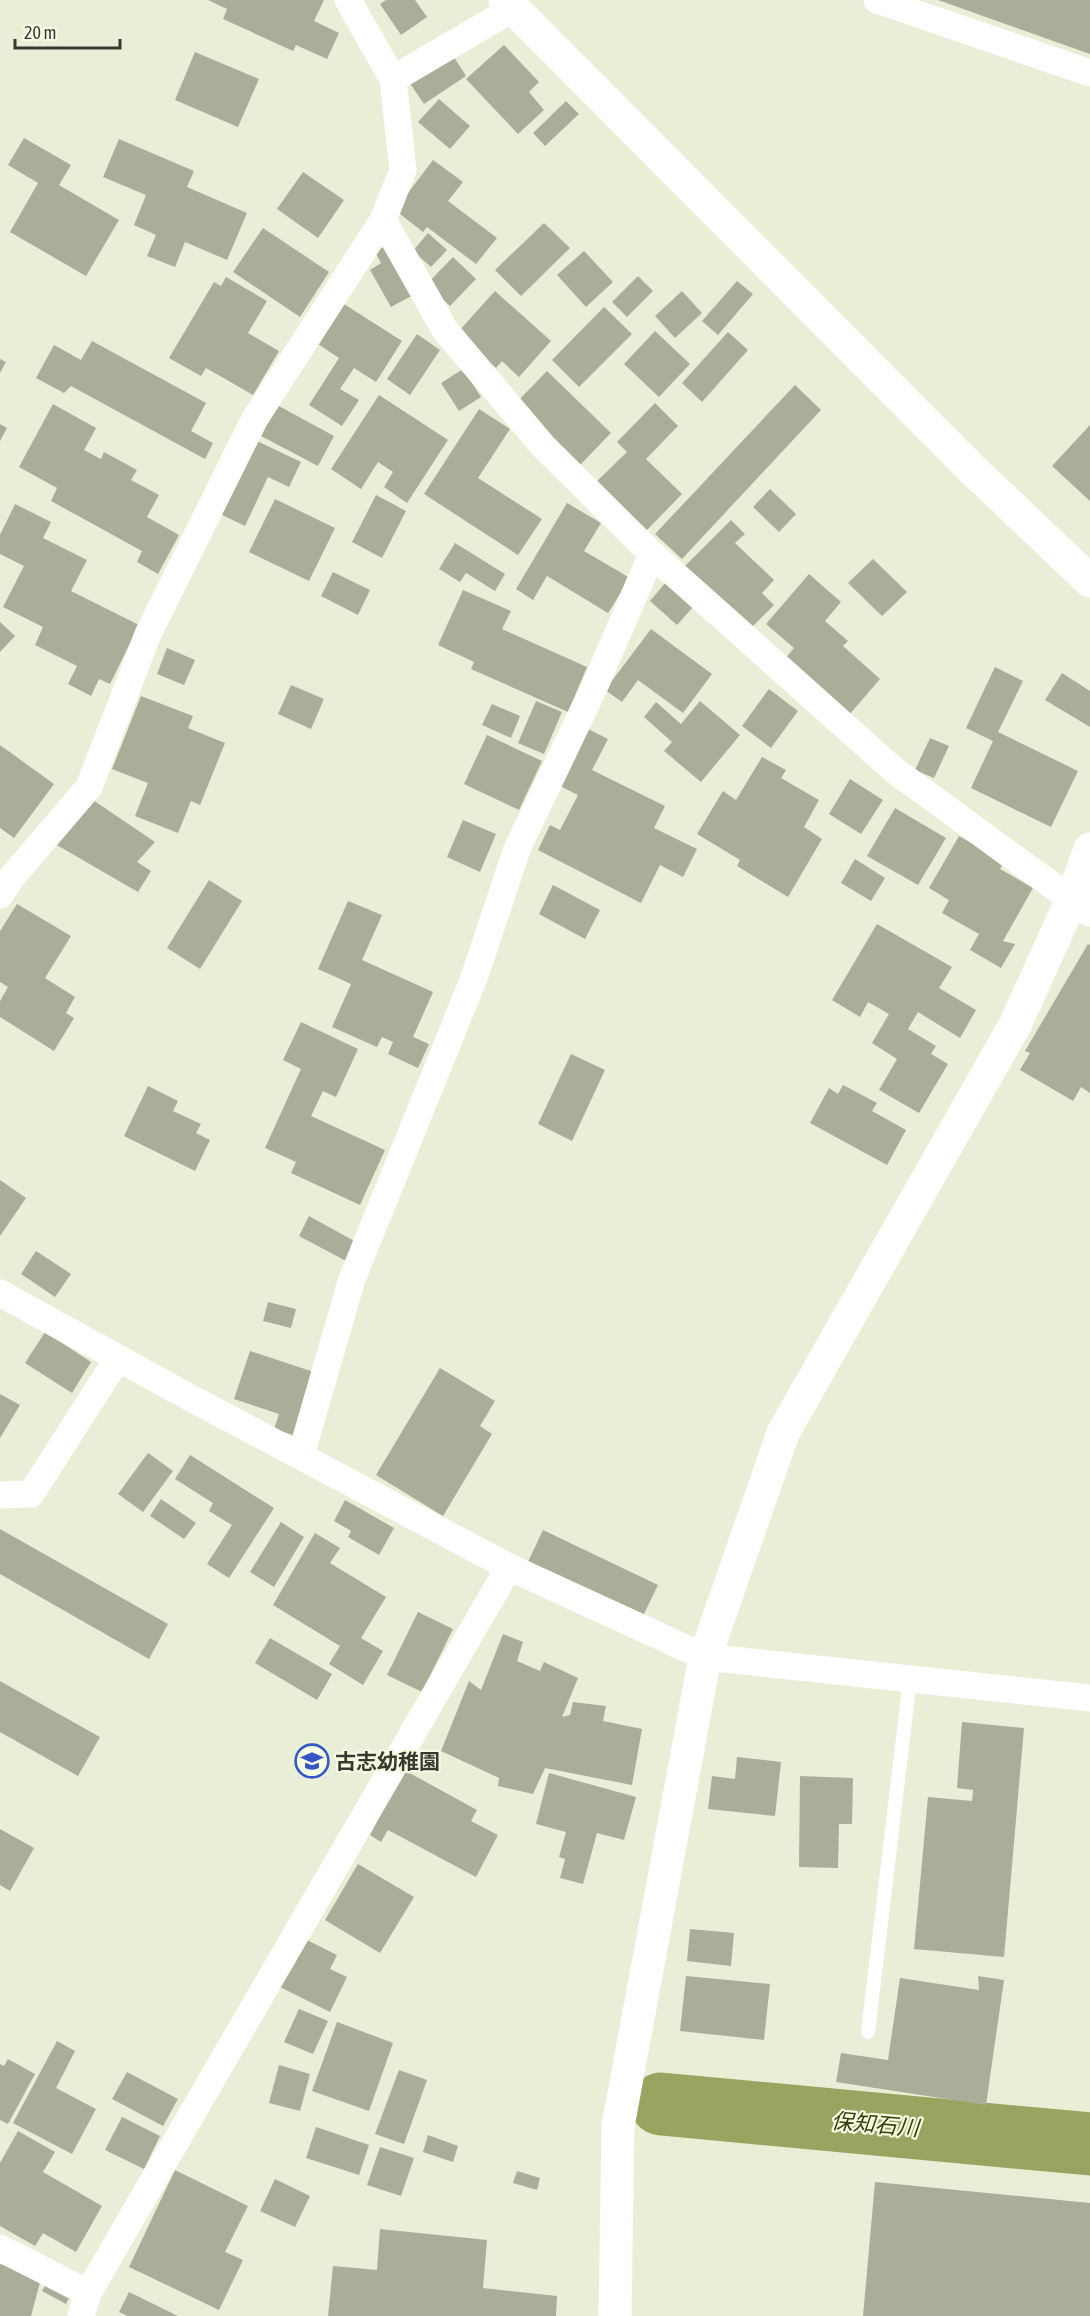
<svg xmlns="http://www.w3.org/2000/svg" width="1090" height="2316" font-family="'Asap Condensed','Noto Sans JP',sans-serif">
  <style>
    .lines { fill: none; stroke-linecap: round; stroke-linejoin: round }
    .river { stroke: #99a461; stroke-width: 63 }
    .building { fill: #aaae98 }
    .service { stroke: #fff; stroke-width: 14 }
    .minor { stroke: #fff; stroke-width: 27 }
    .tertiary { stroke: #fff; stroke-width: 33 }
    .labels { text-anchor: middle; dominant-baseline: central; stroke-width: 4.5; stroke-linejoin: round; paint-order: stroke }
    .poi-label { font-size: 21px; font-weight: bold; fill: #383a31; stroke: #f6fbe4; text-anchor: start }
    .water-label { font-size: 22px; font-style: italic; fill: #383f09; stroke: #f6fbe4 }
  </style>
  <rect width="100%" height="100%" fill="#e9eed7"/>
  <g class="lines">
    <polyline class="river" points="661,2104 1090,2144"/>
  </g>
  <g class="building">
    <polygon points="208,0 324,0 314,21 339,33 327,59 296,45 293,51 223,19 227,9"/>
    <polygon points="386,0 415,0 427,17 401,35 380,4"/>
    <polygon points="938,0 1090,0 1090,54"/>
    <polygon points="504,45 539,82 529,92 544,110 518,134 466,79"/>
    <polygon points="195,52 259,79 238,127 175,100"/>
    <polygon points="452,54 466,76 424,104 409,82"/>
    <polygon points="439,99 470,126 450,149 418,122"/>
    <polygon points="566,101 579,114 545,146 533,133"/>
    <polygon points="24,138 71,165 59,185 119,220 86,276 10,232 38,183 8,165"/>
    <polygon points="119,139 194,171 187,187 247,213 227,260 185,242 175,267 147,256 156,235 134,225 146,195 103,177"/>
    <polygon points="433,160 463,182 448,201 497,238 476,264 427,227 423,232 395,210"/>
    <polygon points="303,172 344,200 318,238 277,209"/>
    <polygon points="544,223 570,248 521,296 495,270"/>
    <polygon points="263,228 329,272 300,317 233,272"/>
    <polygon points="428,233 447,250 431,267 413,251"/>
    <polygon points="388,244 415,294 391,307 370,270 381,263 375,252"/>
    <polygon points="584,251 613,282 586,307 557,275"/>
    <polygon points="453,257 476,279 450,306 427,284"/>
    <polygon points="638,276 653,291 627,317 612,302"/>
    <polygon points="226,277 267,301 248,333 279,351 253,395 206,368 201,376 169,358 214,282 221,286"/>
    <polygon points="737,281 753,294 718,335 702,321"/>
    <polygon points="495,291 551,341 519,377 502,361 496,368 457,333"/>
    <polygon points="682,291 702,313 675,338 655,316"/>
    <polygon points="344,304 402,341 376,382 354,368 340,389 359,400 342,426 309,405 339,358 318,344"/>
    <polygon points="604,307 632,334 579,387 552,360"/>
    <polygon points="655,331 690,364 659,397 624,364"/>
    <polygon points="728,332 748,350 702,402 682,383"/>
    <polygon points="417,334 440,350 410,395 387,379"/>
    <polygon points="92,341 206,403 191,431 213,443 205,459 71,386 64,393 36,378 54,345 81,360"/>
    <polygon points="0,359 6,362 0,373"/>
    <polygon points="463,369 481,397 459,411 441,383"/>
    <polygon points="547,371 611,433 579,466 515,404"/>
    <polygon points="795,385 821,410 682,559 655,534"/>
    <polygon points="379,395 448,440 407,503 384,487 393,472 378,462 361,489 331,469"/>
    <polygon points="655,403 678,426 646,459 682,494 645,532 594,484 627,452 617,442"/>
    <polygon points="53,404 96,428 84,450 101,459 104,452 137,470 131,480 159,495 147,517 179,535 158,574 137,562 142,551 51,501 57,488 19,467"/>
    <polygon points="277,405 334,436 318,466 261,436"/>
    <polygon points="479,409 510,429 478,478 542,519 518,555 424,494"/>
    <polygon points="0,424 7,428 0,441"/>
    <polygon points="1090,425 1090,501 1052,466"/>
    <polygon points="253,439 301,462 289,487 268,477 245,526 218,513"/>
    <polygon points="770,489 796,514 779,532 753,507"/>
    <polygon points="376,495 406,511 382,558 352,542"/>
    <polygon points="275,499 335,528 309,581 249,552"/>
    <polygon points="567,503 601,523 584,551 630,578 608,613 547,576 533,600 516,589"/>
    <polygon points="15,504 51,522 43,538 87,560 71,591 139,625 110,684 99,679 91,696 68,684 77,666 35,645 43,627 3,607 24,566 0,554 0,535"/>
    <polygon points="731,520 745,534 735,543 774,580 762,593 774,605 750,629 685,566"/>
    <polygon points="455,543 505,574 495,591 466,573 460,582 439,569"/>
    <polygon points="873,559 907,592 882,616 848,583"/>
    <polygon points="333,572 370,590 358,615 321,596"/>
    <polygon points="809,574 841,602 825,621 848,641 843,646 880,679 849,715 785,659 794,648 766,624"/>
    <polygon points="666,582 693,607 677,625 650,601"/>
    <polygon points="463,590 511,611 502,629 587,667 568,712 471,669 474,662 438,645"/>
    <polygon points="0,622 15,636 0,652"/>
    <polygon points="651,629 712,674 683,713 638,680 622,702 605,690"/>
    <polygon points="167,648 195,660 184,685 157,674"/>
    <polygon points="995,667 1023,681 998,732 1078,771 1051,827 971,788 993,741 966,728"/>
    <polygon points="1062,673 1090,691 1090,727 1045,700"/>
    <polygon points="291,685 324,699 311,729 278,714"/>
    <polygon points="769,689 798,711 771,748 742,726"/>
    <polygon points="141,696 193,716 188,728 225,743 200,805 191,801 178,833 135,816 148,783 112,769"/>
    <polygon points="536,701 562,712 544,754 518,743"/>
    <polygon points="700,701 740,735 701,782 664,751 672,742 644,717 656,702 681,724"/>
    <polygon points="492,704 520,716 511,738 482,725"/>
    <polygon points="584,727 608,739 592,770 665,806 654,828 697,849 683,877 660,865 641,903 538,850 550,825 560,830 578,795 556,784"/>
    <polygon points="487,735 542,761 519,810 464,784"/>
    <polygon points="930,738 949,746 934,778 915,770"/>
    <polygon points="0,745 54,784 14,838 0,828"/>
    <polygon points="762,757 786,770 781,778 819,800 804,827 822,839 788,897 737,866 740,860 697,834 723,791 736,800"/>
    <polygon points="850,779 883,800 861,834 829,814"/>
    <polygon points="93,800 155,842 137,862 151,871 138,892 55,844"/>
    <polygon points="895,808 946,838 918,885 867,856"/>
    <polygon points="463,820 496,834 480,872 447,857"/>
    <polygon points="959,836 1004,862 1000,869 1033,888 1003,941 1015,944 1001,968 970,950 979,934 942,913 949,900 929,888"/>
    <polygon points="855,859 885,878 871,901 841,883"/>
    <polygon points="209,880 242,901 200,969 167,948"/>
    <polygon points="553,885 600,910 585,939 539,914"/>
    <polygon points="348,901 382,915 362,960 433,992 413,1037 429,1044 418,1068 388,1054 393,1042 382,1037 377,1047 332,1027 351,984 318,969"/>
    <polygon points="17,904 71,936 45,978 75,997 66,1013 74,1018 54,1051 0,1017 0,1001 8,987 0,982 0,931"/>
    <polygon points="877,924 952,967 939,988 976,1010 960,1038 918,1012 908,1029 936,1046 931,1054 948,1064 919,1113 879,1090 897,1059 872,1043 889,1014 868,1002 860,1017 832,1000"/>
    <polygon points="1088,944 1090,945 1090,1093 1081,1087 1073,1101 1020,1070 1030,1053 1025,1051"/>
    <polygon points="301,1022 358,1049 336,1097 323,1091 311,1116 385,1150 360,1205 291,1173 296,1162 265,1148 301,1069 283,1060"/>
    <polygon points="571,1054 605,1070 572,1141 538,1124"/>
    <polygon points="843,1085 877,1103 872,1111 906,1130 887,1165 810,1123 829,1088 838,1094"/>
    <polygon points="148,1086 178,1101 173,1111 201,1124 196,1133 210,1140 195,1171 124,1136"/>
    <polygon points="0,1180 26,1198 0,1236"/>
    <polygon points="309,1216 356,1242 346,1261 299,1236"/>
    <polygon points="36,1251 71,1274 55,1297 21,1274"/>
    <polygon points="268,1302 296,1309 291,1328 263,1321"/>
    <polygon points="45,1332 91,1362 72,1393 25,1363"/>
    <polygon points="250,1351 317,1373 296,1436 274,1429 279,1414 234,1399"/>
    <polygon points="440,1368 495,1401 480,1426 492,1434 443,1516 376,1475"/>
    <polygon points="0,1394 20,1405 0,1438"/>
    <polygon points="148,1453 173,1471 143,1512 118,1494"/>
    <polygon points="190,1455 274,1508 229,1578 207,1564 232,1525 209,1511 213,1503 175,1479"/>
    <polygon points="161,1499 196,1523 184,1539 150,1516"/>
    <polygon points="345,1500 394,1528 379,1555 348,1537 351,1531 334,1521"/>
    <polygon points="281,1522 304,1537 274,1587 250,1572"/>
    <polygon points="0,1529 168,1624 149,1659 0,1574"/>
    <polygon points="543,1530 658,1585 641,1620 527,1564"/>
    <polygon points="315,1533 340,1548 330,1563 386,1597 361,1638 383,1651 363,1685 329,1664 340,1646 273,1605"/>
    <polygon points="418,1612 453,1629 422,1692 387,1675"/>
    <polygon points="503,1634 523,1642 517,1661 540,1671 544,1662 578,1678 562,1717 570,1715 573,1702 606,1706 603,1721 642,1729 632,1785 545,1768 533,1794 498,1786 499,1778 441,1751 469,1681 481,1690"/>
    <polygon points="270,1638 332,1674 317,1700 255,1663"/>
    <polygon points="0,1681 100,1737 78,1776 0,1732"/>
    <polygon points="962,1722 1024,1728 1004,1957 914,1949 928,1797 972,1801 973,1790 957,1788"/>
    <polygon points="737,1757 781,1762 775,1816 708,1809 712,1776 735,1779"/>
    <polygon points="404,1770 477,1810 471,1821 498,1835 476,1877 388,1830 381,1842 370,1835"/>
    <polygon points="549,1773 636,1797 624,1840 597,1833 583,1884 560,1878 565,1859 559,1857 566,1832 536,1824"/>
    <polygon points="800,1776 853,1778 852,1824 839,1824 838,1868 799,1867"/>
    <polygon points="0,1829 34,1848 10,1891 0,1885"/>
    <polygon points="358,1864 414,1897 380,1953 325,1920"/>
    <polygon points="690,1929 734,1933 731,1966 687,1961"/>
    <polygon points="303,1938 337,1955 330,1969 347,1977 330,2012 278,1986"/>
    <polygon points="686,1976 770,1984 764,2040 680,2031"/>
    <polygon points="978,1976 1004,1980 986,2105 836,2082 841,2053 888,2060 900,1978 979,1990"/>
    <polygon points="299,2009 328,2021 313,2054 284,2042"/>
    <polygon points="337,2022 393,2043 369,2111 312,2091"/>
    <polygon points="57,2041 75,2051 56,2088 96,2109 72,2154 13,2123"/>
    <polygon points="8,2059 35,2074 8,2124 0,2120 0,2064 4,2066"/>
    <polygon points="279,2065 310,2074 300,2111 269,2103"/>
    <polygon points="399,2070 427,2080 404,2144 375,2134"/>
    <polygon points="127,2072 178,2099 163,2126 112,2099"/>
    <polygon points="122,2117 160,2136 144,2169 105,2150"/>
    <polygon points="316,2127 369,2145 359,2175 306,2158"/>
    <polygon points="18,2131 55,2152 43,2172 102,2206 76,2252 43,2233 35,2246 0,2226 0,2163"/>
    <polygon points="428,2135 458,2146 453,2162 423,2152"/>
    <polygon points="380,2147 414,2158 401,2196 367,2185"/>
    <polygon points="175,2170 248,2206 225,2252 243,2260 219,2310 129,2267"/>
    <polygon points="517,2171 540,2178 537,2190 513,2183"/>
    <polygon points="275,2179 310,2196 295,2227 260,2211"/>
    <polygon points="875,2182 1090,2203 1090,2316 863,2316"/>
    <polygon points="380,2229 487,2240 483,2288 557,2296 556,2316 328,2316 333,2266 377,2270"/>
    <polygon points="0,2264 42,2275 31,2316 0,2316"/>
    <polygon points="49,2279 72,2292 66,2304 42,2291"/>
    <polygon points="129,2292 178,2316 128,2316 119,2312"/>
  </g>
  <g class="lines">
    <polyline class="service" points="868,2032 910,1679"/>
    <g class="minor">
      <polyline points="348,0 393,79 403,170 383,220 445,330 543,446 652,554 894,770 1090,913"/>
      <polyline points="877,0 1090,73"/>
      <polyline points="393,79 514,8"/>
      <polyline points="0,895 12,877 89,787 148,634 254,420 383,220"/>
      <polyline points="0,1293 187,1396 509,1567 705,1657 1090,1698"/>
      <polyline points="301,1455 352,1279 474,978 517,849 594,688 652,554"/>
      <polyline points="0,1495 31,1494 118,1358"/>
      <polyline points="0,2248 88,2293"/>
      <polyline points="81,2316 88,2293 509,1567"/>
    </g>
    <g class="tertiary">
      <polyline points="505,0 973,470 1090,581"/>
      <polyline points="615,2316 618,2126 705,1657 783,1433 1015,1025 1072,899 1090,849"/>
    </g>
  </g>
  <defs>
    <symbol id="school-ring" viewBox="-11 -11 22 22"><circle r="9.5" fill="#f6fbe4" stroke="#3456c7" stroke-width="1.5"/><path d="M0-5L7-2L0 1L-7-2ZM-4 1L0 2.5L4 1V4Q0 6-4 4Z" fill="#3456c7"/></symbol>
  </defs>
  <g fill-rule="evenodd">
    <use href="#school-ring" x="293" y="1742" width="38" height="38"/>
  </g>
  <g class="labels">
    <g class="poi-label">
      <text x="335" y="1761">古志幼稚園</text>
    </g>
    <g class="water-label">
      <text transform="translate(875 2124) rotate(5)">保知石川</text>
    </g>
  </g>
  <path d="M15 39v9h105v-9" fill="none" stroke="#383a31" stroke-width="3"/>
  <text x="24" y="39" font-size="18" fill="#383a31" stroke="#f6fbe4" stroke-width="4.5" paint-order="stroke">20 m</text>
</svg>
